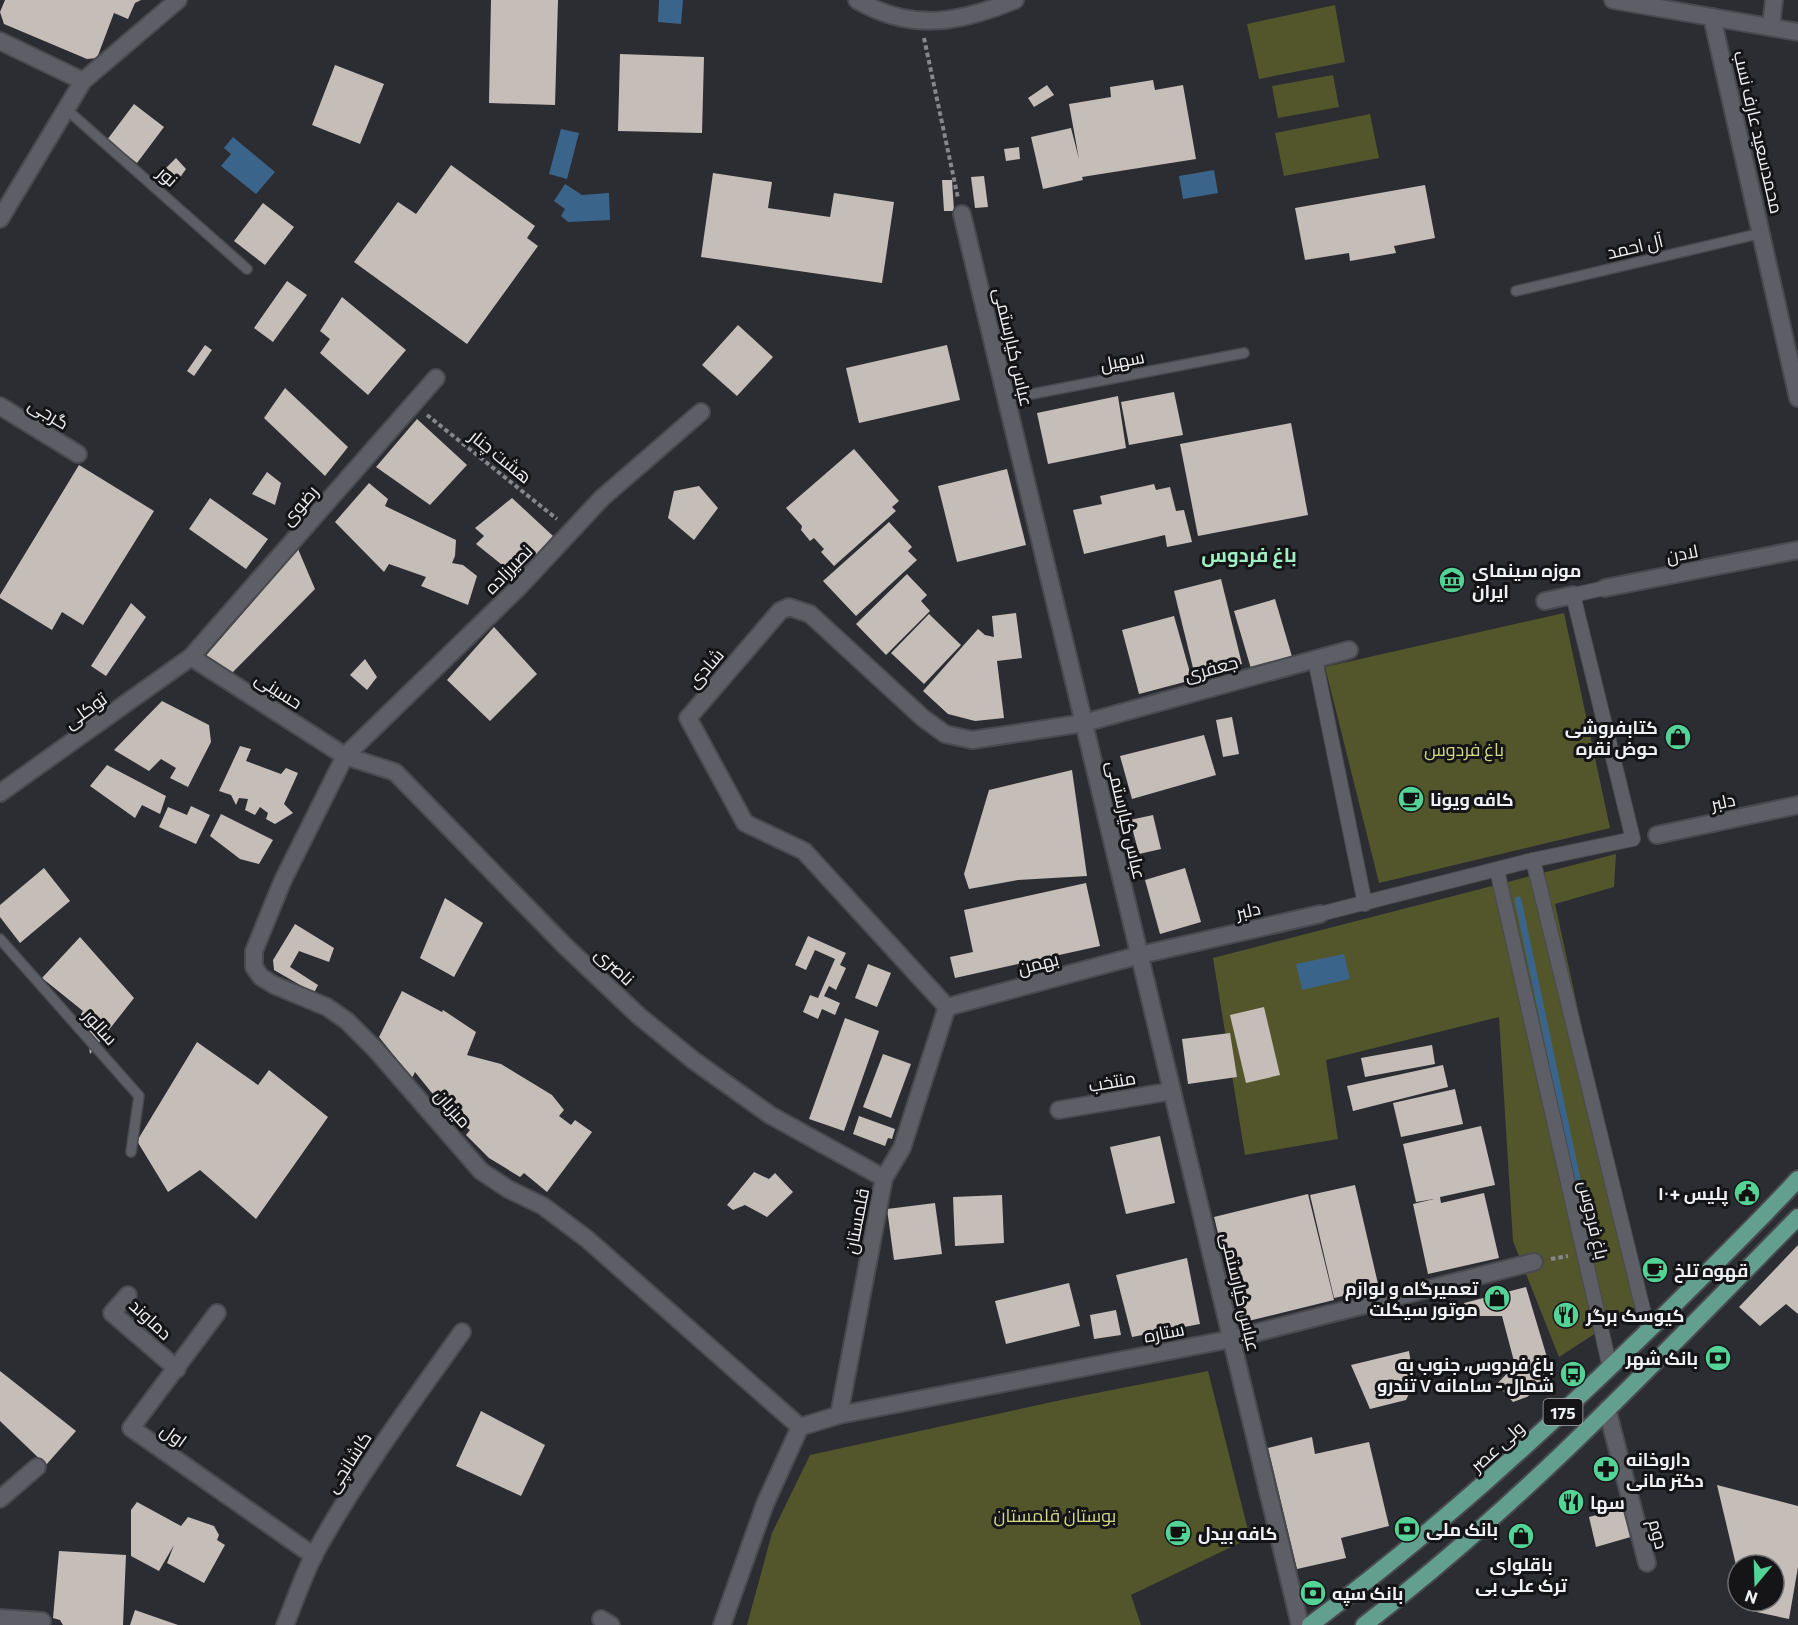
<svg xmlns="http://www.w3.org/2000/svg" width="1798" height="1625" font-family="Commissioner,Cairo,sans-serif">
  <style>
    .green { fill: #53552b }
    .water { fill: #3b648b }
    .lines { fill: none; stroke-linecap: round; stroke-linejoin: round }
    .stream { stroke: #3b648b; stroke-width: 7 }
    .building { fill: #c5bdb8 }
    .service-casing { stroke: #494a4f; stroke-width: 12 }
    .pedestrian-casing { stroke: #494a4f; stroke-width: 16 }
    .minor-casing { stroke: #494a4f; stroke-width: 20 }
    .primary-casing { stroke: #494a4f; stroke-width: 20 }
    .path { stroke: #86878c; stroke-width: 4; stroke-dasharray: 4.5 3; stroke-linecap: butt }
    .service { stroke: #5e5f66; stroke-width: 9 }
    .pedestrian { stroke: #5e5f66; stroke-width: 14 }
    .minor { stroke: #5e5f66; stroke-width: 16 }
    .primary { stroke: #639f8e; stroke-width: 16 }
    .labels { text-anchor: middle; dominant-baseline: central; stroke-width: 6; stroke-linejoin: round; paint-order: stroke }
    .shield { fill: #151518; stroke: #aeaeb2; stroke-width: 1.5 }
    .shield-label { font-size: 16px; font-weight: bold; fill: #eff0f4 }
    .street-label { font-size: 18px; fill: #eff0f4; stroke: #151518 }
    .poi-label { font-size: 18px; font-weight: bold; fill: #eff0f4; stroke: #151518; text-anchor: start }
    .park-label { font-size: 18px; fill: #d5d984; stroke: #151518 }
    .neighbourhood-label { font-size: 20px; font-weight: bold; fill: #9fefc2; stroke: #151518 }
  </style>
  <rect width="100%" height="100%" fill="#2c2d33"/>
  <g class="green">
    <polygon points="1335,5 1345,62 1259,79 1247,24"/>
    <polygon points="1333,75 1339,107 1278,118 1272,86"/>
    <polygon points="1370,114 1379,158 1284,176 1275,133"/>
    <polygon points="1564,613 1610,828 1379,883 1325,667"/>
    <polygon points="1616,854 1614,887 1555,904 1642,1303 1559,1357 1513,1241 1499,1017 1326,1060 1338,1139 1245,1155 1213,958"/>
    <polygon points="1208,1371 1250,1538 1131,1595 1141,1625 747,1625 772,1533 810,1455 1061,1400"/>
  </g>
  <g class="water">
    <polygon points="659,0 683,0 681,24 658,22"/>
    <polygon points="561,129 579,133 567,179 549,174"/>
    <polygon points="233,137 275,172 256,194 221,166 231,154 224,148"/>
    <polygon points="1214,170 1218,193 1183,199 1179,176"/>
    <polygon points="565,184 582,195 609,193 610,220 568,222 561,216 565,209 554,201"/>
    <polygon points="1344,954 1350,979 1302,990 1296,964"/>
  </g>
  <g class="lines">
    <polyline class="stream" points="1518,900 1590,1241"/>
  </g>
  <g class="building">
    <polygon points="5,0 141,0 135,3 128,19 114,13 97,58 87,59 4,24 0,12"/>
    <polygon points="491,0 558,0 555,105 489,103"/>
    <polygon points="620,54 704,57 702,133 618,131"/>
    <polygon points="335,65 384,84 360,144 312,125"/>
    <polygon points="1153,80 1155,90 1183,85 1196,159 1082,177 1083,180 1043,189 1031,137 1071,128 1079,159 1069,104 1111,97 1110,87"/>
    <polygon points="1047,85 1054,95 1034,107 1028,98"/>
    <polygon points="134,104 164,127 137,163 107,140"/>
    <polygon points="1019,147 1020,159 1006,161 1004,149"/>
    <polygon points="176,158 186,169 179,179 166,168"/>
    <polygon points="451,165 535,226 527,238 538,246 467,344 354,262 398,202 416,214"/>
    <polygon points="713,173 772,182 768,208 830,217 834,193 894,202 882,283 701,257"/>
    <polygon points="984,176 988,207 975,208 971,177"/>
    <polygon points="942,180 952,180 954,211 944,211"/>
    <polygon points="1425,185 1435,238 1394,246 1396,253 1350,261 1349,253 1305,260 1295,208"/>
    <polygon points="263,203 294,227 265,265 234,241"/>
    <polygon points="287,281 307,295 273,342 254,328"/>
    <polygon points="342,297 406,350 368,395 320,353 330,339 320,331"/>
    <polygon points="738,325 773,357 737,396 702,365"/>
    <polygon points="205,345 212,350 194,376 187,371"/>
    <polygon points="947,345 960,400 859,423 846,368"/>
    <polygon points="285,388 348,447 325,476 264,418"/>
    <polygon points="1174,392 1183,435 1129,445 1121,402"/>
    <polygon points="1118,396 1126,448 1048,464 1037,413"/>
    <polygon points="417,419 467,465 430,505 376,467"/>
    <polygon points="1291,423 1308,515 1198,536 1180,444"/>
    <polygon points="854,449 899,501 892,507 896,511 834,566 821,552 824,549 814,538 810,541 801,530 802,526 786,508"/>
    <polygon points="79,465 154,511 83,625 62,612 52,630 0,598 0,595"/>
    <polygon points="1007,469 1026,545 957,562 938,486"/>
    <polygon points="267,472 281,483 275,505 252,494"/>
    <polygon points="369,483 388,499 385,506 456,540 455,556 452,563 463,565 477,576 468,605 421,586 426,577 389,564 384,572 335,522"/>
    <polygon points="1154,484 1156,490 1170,487 1176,511 1184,510 1192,542 1167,547 1165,535 1084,554 1073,510 1102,504 1100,496"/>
    <polygon points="699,486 718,508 694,540 668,518 674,491"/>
    <polygon points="210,498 268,539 246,569 189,529"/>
    <polygon points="512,498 553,536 517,577 476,544 484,536 475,528"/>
    <polygon points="889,522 912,547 908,551 917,560 856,616 823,581"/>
    <polygon points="298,549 315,589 230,675 203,659"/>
    <polygon points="907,574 927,595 921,601 930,611 886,655 856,624"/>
    <polygon points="1221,579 1242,664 1195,676 1174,591"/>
    <polygon points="1275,599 1293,660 1252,672 1234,611"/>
    <polygon points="131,603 146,617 106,676 91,666"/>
    <polygon points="1016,613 1022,658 997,661 1004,718 975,721 948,714 923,691 978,629 985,635 994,637 992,616"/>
    <polygon points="929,614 961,645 924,684 891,653"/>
    <polygon points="1174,616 1192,680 1139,694 1122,630"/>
    <polygon points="494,627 537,674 490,721 447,680"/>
    <polygon points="365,659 377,677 367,690 350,675"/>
    <polygon points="162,701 209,725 211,742 188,787 170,778 176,768 161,759 149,771 114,750"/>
    <polygon points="1232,717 1239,754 1223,757 1216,720"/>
    <polygon points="1204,735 1216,775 1132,799 1120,756"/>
    <polygon points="240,746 251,749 246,761 281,774 286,768 298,773 284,804 293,813 275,824 266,819 268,813 260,807 255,815 245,810 248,799 239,798 236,805 231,795 219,791"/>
    <polygon points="107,765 166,796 160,814 142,805 135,818 90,786"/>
    <polygon points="1072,770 1087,876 1018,880 969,889 964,874 989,790"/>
    <polygon points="191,806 210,815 196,844 159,827 168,807 187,815"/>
    <polygon points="221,814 273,840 259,864 240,859 210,836"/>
    <polygon points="1153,815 1161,849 1139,854 1130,820"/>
    <polygon points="44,868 70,901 20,943 0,917 0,905"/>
    <polygon points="1185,868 1201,922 1160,934 1145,880"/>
    <polygon points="1086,883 1100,946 955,978 950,957 973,952 964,910"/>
    <polygon points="445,898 483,923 454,977 420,958"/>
    <polygon points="295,924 334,948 329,962 299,951 290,967 318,985 314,993 274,970 273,960"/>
    <polygon points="808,936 846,953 840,965 846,968 836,990 829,986 824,996 840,1003 835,1015 822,1009 818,1019 803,1012 810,995 818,998 835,959 815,950 806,970 795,965"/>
    <polygon points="80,937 134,998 90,1054 88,1038 74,1027 83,1011 42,978"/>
    <polygon points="868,964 891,973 877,1007 855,998"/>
    <polygon points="402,991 442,1012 443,1010 476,1032 467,1055 501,1064 552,1095 564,1110 559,1116 571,1125 575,1120 592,1132 547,1192 524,1173 520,1177 489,1158 466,1135 470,1130 443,1110 444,1108 415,1072 412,1078 379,1037"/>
    <polygon points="1264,1007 1280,1075 1246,1083 1230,1015"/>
    <polygon points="845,1018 879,1031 844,1131 809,1119"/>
    <polygon points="1230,1033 1237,1077 1188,1084 1182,1039"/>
    <polygon points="197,1042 258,1085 269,1070 328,1117 256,1219 200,1170 168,1192 137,1141"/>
    <polygon points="1432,1045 1435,1064 1365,1077 1361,1058"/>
    <polygon points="883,1054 911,1064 891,1118 863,1107"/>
    <polygon points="1443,1065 1448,1087 1353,1111 1347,1086"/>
    <polygon points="1455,1089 1463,1124 1401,1137 1393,1103"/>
    <polygon points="859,1116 895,1129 892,1139 888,1138 885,1146 853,1134"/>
    <polygon points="1481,1126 1495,1185 1440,1197 1441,1203 1484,1193 1499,1258 1428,1274 1413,1204 1434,1199 1416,1202 1403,1144"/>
    <polygon points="1160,1136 1175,1203 1126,1214 1110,1147"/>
    <polygon points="754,1172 769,1179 775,1173 793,1192 767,1217 745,1205 733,1210 727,1205"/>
    <polygon points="1355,1185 1379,1288 1334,1298 1310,1195"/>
    <polygon points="1308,1194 1334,1300 1240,1323 1214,1217"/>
    <polygon points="1002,1195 1004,1243 955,1246 953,1197"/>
    <polygon points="935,1203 942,1254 894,1260 887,1209"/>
    <polygon points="1798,1245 1798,1314 1786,1304 1760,1326 1739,1307"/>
    <polygon points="1187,1258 1200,1324 1132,1337 1116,1275"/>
    <polygon points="1069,1283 1080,1326 1006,1344 995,1301"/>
    <polygon points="1526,1287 1549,1364 1542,1384 1527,1397 1513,1402 1497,1384 1515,1365 1502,1316 1469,1316 1464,1303"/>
    <polygon points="1116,1310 1121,1335 1094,1339 1090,1315"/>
    <polygon points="1409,1351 1414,1383 1406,1400 1370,1409 1351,1365"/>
    <polygon points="0,1371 76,1431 46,1465 0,1421"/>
    <polygon points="481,1411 545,1445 521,1496 456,1466"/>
    <polygon points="1312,1437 1315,1454 1369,1442 1389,1526 1341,1538 1346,1558 1297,1569 1268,1448"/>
    <polygon points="1717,1485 1798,1506 1798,1567 1789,1619 1747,1610 1745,1601 1774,1601 1774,1565 1736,1565"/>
    <polygon points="137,1502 181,1526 188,1517 214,1526 219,1535 217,1540 225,1545 204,1583 167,1563 174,1545 159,1571 131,1556 131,1510"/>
    <polygon points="1627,1507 1634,1536 1596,1547 1589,1517"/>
    <polygon points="59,1551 126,1555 123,1625 63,1625 60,1620 53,1618"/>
    <polygon points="135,1610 178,1625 130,1625"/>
  </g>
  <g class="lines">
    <defs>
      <g id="service">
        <polyline points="66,109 247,269"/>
        <polyline points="1516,291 1762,233"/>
        <polyline points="1006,399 1244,353"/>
        <polyline points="0,939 139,1096 131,1152"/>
      </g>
      <g id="pedestrian">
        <polyline points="1315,659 1365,904"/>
        <polyline points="1533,860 1648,1330"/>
        <polyline points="1497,870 1610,1368"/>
        <polyline points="1320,914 1533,860 1633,839 1573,595 1605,588"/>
      </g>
      <g id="minor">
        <path d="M857,0C912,32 959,23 1015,0"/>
        <polyline points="1613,0 1798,32"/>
        <polyline points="1712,17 1798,398"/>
        <polyline points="1771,27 1774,0"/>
        <polyline points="0,41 83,81"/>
        <polyline points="962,214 1300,1625"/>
        <polyline points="0,219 83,81 178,0"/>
        <polyline points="0,406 78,454"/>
        <polyline points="701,412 602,498 519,587 345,756 283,880 254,951 254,967 261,977 274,985 327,1007 347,1021 375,1049 481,1171 508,1189 543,1206 587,1239 800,1427"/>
        <polyline points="1605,588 1798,550"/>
        <polyline points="1545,601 1573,595"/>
        <polyline points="191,657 345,756 395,772 564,945 639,1016 693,1060 770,1115 884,1178"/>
        <polyline points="0,793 191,657 436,378"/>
        <polyline points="1657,835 1798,805"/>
        <polyline points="947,1007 804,851 745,823 688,718 780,611 789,607 810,614 923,718 945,734 972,740 1084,723 1349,650"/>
        <polyline points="947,1007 1140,955 1320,914"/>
        <polyline points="1059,1110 1172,1091"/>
        <polyline points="128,1295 112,1313 177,1369"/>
        <polyline points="217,1313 131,1428 314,1556"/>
        <polyline points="1607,1409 1647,1563"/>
        <polyline points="839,1415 884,1178 902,1148 947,1007"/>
        <polyline points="800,1427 839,1415 1231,1339 1534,1262"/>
        <polyline points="0,1499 37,1467"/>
        <polyline points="0,1618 42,1621"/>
        <polyline points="601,1619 611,1625"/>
        <path d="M285,1625C295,1601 303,1576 315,1553C358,1475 411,1404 462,1332"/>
        <polyline points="722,1625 765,1504 800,1427"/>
      </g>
      <g id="primary">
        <path d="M1310,1625C1433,1533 1545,1431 1655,1324C1703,1276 1752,1229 1798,1179"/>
        <path d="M1364,1625C1522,1504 1659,1358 1798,1217"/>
      </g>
    </defs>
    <use href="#service" class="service-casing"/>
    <use href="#pedestrian" class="pedestrian-casing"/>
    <use href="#minor" class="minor-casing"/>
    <use href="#primary" class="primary-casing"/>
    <g class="path">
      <polyline points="924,38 958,198"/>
      <polyline points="427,415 557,519"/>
      <polyline points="1551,1259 1568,1256"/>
    </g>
    <use href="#service" class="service"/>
    <use href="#pedestrian" class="pedestrian"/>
    <use href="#minor" class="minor"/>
    <use href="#primary" class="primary"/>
  </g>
  <defs>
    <symbol id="museum-disc" viewBox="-11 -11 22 22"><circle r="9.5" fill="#54d396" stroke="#151518"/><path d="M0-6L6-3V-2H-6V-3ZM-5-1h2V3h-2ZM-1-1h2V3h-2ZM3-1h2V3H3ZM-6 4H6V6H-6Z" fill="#111"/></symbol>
    <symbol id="shop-disc" viewBox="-11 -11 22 22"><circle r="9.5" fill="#54d396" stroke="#151518"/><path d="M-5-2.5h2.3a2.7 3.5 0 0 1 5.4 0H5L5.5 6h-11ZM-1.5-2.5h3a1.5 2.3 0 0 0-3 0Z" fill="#111"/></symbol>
    <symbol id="cafe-disc" viewBox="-11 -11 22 22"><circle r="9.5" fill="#54d396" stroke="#151518"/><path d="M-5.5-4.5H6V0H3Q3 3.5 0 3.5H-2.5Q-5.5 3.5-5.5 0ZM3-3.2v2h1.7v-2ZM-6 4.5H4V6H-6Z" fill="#111"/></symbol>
    <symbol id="civic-disc" viewBox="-11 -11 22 22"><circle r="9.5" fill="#54d396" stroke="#151518"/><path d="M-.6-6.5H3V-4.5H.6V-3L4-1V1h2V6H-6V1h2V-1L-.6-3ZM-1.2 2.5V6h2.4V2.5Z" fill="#111"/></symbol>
    <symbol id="restaurant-disc" viewBox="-11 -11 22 22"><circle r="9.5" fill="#54d396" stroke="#151518"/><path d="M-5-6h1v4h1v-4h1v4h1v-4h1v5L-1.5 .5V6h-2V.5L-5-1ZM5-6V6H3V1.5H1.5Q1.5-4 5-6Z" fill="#111"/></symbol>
    <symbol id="bank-disc" viewBox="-11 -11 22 22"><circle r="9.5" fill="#54d396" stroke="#151518"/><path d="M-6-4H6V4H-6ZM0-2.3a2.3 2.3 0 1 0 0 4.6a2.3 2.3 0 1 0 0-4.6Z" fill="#111"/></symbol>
    <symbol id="bus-disc" viewBox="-11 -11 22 22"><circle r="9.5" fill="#54d396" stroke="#151518"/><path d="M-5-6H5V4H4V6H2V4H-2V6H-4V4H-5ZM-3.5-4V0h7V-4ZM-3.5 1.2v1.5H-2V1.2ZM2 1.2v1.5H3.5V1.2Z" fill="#111"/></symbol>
    <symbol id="pharmacy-disc" viewBox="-11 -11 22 22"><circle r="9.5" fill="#54d396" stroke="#151518"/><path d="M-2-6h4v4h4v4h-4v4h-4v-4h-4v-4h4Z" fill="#111"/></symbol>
  </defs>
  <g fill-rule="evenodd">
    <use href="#museum-disc" x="1437" y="565" width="30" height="30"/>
    <use href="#shop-disc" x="1663" y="722" width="30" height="30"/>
    <use href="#cafe-disc" x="1396" y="784" width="30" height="30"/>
    <use href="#civic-disc" x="1732" y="1178" width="30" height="30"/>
    <use href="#cafe-disc" x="1640" y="1255" width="30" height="30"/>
    <use href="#shop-disc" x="1482" y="1283" width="30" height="30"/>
    <use href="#restaurant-disc" x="1551" y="1300" width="30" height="30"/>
    <use href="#bank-disc" x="1703" y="1343" width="30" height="30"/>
    <use href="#bus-disc" x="1558" y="1359" width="30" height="30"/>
    <use href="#pharmacy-disc" x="1591" y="1454" width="30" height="30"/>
    <use href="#restaurant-disc" x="1556" y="1487" width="30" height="30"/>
    <use href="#bank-disc" x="1392" y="1514" width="30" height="30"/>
    <use href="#cafe-disc" x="1163" y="1518" width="30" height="30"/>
    <use href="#shop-disc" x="1506" y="1521" width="30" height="30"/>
    <use href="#bank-disc" x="1298" y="1578" width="30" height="30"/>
  </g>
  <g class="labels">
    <rect class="shield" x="1543.5" y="1399" width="39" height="26" rx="4.5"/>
    <g class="shield-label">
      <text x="1563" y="1412">175</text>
    </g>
    <g class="street-label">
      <text transform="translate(1759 132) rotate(77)">محمدسعید عارف نسب</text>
      <text transform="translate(168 176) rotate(41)">نور</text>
      <text transform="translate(1635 246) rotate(-13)">آل احمد</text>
      <text transform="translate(1014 347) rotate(77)">عباس کیارستمی</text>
      <text transform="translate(1122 360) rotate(-11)">سهیل</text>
      <text transform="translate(49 413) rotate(31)">گرجی</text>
      <text transform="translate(501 456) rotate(39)">هشت چنار</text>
      <text transform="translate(299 505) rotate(-49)">رضوى</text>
      <text transform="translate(1682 553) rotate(-11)">لادن</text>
      <text transform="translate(508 569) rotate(-46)">نصیرزاده</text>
      <text transform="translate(705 668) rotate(-49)">شادی</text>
      <text transform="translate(1211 668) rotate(-15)">جعفری</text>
      <text transform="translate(279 690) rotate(33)">حسینی</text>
      <text transform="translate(85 710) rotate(-36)">توکلی</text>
      <text transform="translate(1723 801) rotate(-12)">دلبر</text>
      <text transform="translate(1127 820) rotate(77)">عباس کیارستمی</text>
      <text transform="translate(1248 910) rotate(-13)">دلبر</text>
      <text transform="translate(1038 963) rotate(-15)">بهمن</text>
      <text transform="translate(615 966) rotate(43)">ناصری</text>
      <text transform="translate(101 1027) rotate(48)">سالور</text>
      <text transform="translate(1112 1081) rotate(-10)">منتخب</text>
      <text transform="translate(453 1108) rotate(49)">میزبان</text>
      <text transform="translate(1594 1220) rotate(77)">باغ فردوس</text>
      <text transform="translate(856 1221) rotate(-79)">قلمستان</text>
      <text transform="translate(1241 1292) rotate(77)">عباس کیارستمی</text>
      <text transform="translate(151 1319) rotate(43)">دماوند</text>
      <text transform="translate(1164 1332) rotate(-11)">ستاره</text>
      <text transform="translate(174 1435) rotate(35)">اول</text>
      <text transform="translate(1497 1446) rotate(-42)">ولی عصر</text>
      <text transform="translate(348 1462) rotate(-57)">کاشانچی</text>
      <text transform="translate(1659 1534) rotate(76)">دوم</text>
    </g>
    <g class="poi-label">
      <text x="1472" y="570">موزه سینمای<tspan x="1472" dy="21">ایران</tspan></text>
      <text x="1658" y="727" text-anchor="end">کتابفروشی<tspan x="1658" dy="21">حوض نقره</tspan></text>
      <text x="1430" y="799">کافه ویونا</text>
      <text x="1728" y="1193" text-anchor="end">پلیس +۱۰</text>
      <text x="1674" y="1270">قهوه تلخ</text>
      <text x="1478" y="1288" text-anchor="end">تعمیرگاه و لوازم<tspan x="1478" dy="21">موتور سیکلت</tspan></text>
      <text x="1586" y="1315">کیوسک برگر</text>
      <text x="1698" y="1358" text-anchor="end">بانک شهر</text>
      <text x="1554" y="1364" text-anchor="end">باغ فردوس، جنوب به<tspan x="1554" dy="21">شمال - سامانه ۷ تندرو</tspan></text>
      <text x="1626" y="1459">داروخانه<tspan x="1626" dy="21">دکتر مانی</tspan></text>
      <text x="1590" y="1502">سها</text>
      <text x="1426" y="1529">بانک ملی</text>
      <text x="1198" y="1533">کافه بیدل</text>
      <text x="1521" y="1564" text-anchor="middle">باقلوای<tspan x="1521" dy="21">ترک علی بی</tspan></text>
      <text x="1332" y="1593">بانک سپه</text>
    </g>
    <g class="park-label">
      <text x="1464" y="749">باغ فردوس</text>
      <text x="1055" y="1515">بوستان قلمستان</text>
    </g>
    <g class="neighbourhood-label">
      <text x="1249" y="554">باغ فردوس</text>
    </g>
  </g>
  <g transform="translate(1756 1583) rotate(199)"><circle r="28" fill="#151518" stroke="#6c6d70" stroke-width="1.5"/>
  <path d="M0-4.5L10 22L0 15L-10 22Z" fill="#54d396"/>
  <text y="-9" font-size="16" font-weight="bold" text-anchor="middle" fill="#eff0f4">N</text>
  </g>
</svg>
